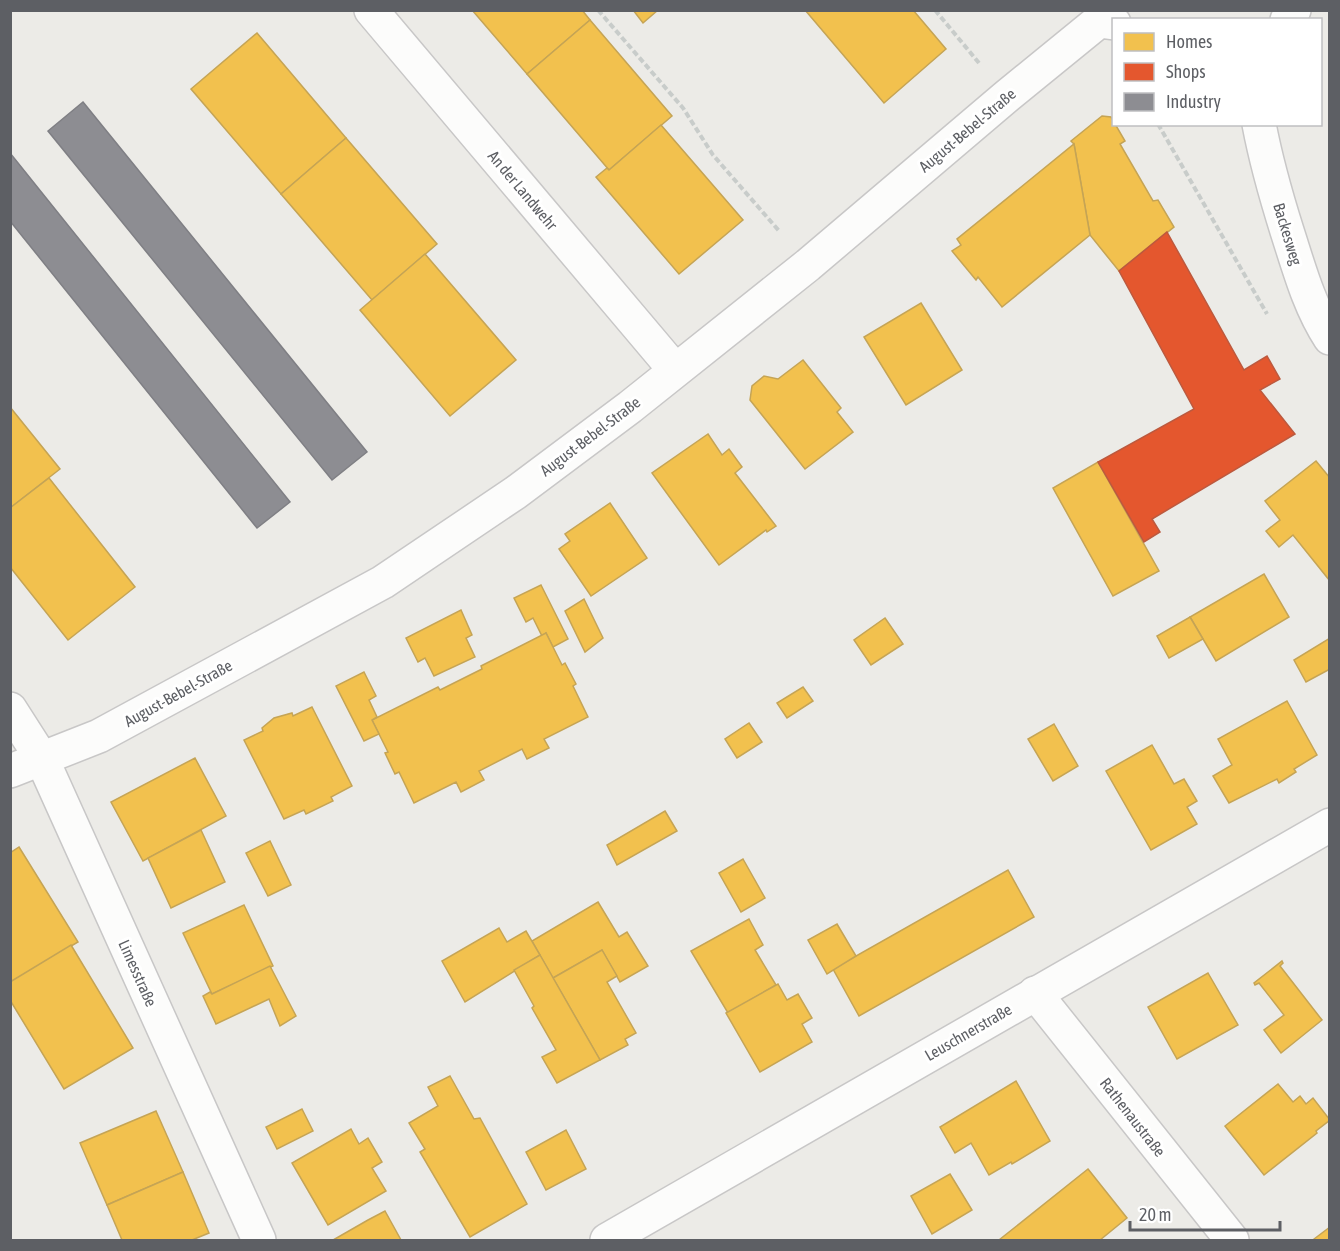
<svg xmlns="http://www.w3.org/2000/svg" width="1340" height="1251" font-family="'Asap Condensed',sans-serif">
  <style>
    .homes { fill: #f2c14e; stroke: #c5a455; stroke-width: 1.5 }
    .shops { fill: #e4572e; stroke: #bc593e; stroke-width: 1.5 }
    .industry { fill: #8d8d92; stroke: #7f7f84; stroke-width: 1.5 }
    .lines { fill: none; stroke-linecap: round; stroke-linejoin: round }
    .minor-casing { stroke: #c8c7c7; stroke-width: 36 }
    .path { stroke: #c8ccca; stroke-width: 4; stroke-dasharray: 6 3; stroke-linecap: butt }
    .minor { stroke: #fcfcfb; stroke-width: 33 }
    .labels { text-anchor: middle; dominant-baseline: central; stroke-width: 6; stroke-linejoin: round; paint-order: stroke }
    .street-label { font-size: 16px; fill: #5d5f64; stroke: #fff }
  </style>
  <rect width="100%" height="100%" fill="#ecebe7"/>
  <g class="homes">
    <polygon points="472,10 582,10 590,20 527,74"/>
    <polygon points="633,10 658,10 643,23"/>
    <polygon points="805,10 913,10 946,49 884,103"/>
    <polygon points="590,20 672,116 609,170 527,74"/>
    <polygon points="257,33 346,138 281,194 191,89"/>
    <polygon points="1102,116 1111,117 1125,141 1120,144 1153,201 1158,200 1174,227 1119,271 1090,235 1074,144 1071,141"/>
    <polygon points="661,125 743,220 679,274 596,177 607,168 609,170"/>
    <polygon points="346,138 437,244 372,300 281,194"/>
    <polygon points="1074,144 1090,235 1002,307 978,277 976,280 952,251 961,245 957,239"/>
    <polygon points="425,254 516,360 450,416 360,310"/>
    <polygon points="921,303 962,370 906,405 864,337"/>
    <polygon points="803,360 841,408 837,412 853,432 805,469 750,400 752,386 764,376 778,379"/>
    <polygon points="10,407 60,469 10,508"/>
    <polygon points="708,434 722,455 729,449 742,467 735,473 776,526 767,532 766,530 719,565 652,473"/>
    <polygon points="1316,461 1330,478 1330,581 1293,535 1279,547 1266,531 1280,520 1265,501"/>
    <polygon points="1098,462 1159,571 1113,596 1053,488"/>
    <polygon points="49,478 135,587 68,640 10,567 10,508"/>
    <polygon points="610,503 647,558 591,596 559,549 570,541 565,534"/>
    <polygon points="1264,574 1289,617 1216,661 1190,617"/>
    <polygon points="541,585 568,639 553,647 546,633 542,636 533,618 526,622 514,598"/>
    <polygon points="584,599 603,638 585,652 565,611"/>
    <polygon points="461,610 472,635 466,638 475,657 434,676 425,658 418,662 406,638"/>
    <polygon points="1190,617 1203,639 1169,658 1157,636"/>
    <polygon points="885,618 903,644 871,665 854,640"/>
    <polygon points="546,633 562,665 565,663 576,684 573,686 588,717 544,739 549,748 527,759 522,749 479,771 484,780 461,792 456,782 414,803 399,772 395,774 385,753 388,752 372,720 438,687 440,690 482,669 481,666"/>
    <polygon points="1330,638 1330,669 1306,682 1294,660"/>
    <polygon points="364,672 376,696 369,700 377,717 372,720 379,734 364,741 336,686"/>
    <polygon points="803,687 813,701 787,718 777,703"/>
    <polygon points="1287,701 1317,755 1294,769 1296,772 1279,783 1277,779 1229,803 1213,776 1232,765 1218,739"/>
    <polygon points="312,707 352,786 331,797 333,801 306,814 304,810 284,819 244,740 263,731 262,728 274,718 292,713 293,716"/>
    <polygon points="749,723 762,742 737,758 725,739"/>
    <polygon points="1054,724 1078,766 1053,781 1028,739"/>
    <polygon points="1152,745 1174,784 1184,779 1197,801 1187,807 1197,824 1151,850 1106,771"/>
    <polygon points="195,758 226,816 143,861 111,802"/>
    <polygon points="665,811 677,831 617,865 607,845"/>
    <polygon points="201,830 225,882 171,908 148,858"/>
    <polygon points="270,841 291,885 268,896 246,853"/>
    <polygon points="19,847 78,942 11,982 10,853"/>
    <polygon points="743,859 765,898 741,912 719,873"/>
    <polygon points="1008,870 1034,917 859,1016 833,969"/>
    <polygon points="598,902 619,937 627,932 648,966 620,982 602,950 553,978 532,941"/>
    <polygon points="244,905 273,966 212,994 183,933"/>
    <polygon points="749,919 763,945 755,950 776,985 728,1013 691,951"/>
    <polygon points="837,924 856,956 827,974 808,940"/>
    <polygon points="499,928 507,942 526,931 540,955 465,1002 442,961"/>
    <polygon points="71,945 133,1048 64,1089 10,1000 10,982"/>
    <polygon points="602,950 617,976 607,982 636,1033 625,1039 628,1045 600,1060 553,978"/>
    <polygon points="540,955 600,1060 557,1083 542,1057 556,1050 532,1008 534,1006 514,970"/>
    <polygon points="1282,961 1283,963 1280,966 1322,1020 1281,1053 1264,1030 1284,1015 1259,983 1255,985 1254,983"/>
    <polygon points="270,966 296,1016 280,1026 269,999 216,1024 203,996 210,992 212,994"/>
    <polygon points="1208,973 1238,1025 1177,1059 1148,1007"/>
    <polygon points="778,984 787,1000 798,994 812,1018 802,1024 812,1042 760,1072 726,1013"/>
    <polygon points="450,1076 474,1119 480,1118 527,1204 470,1237 420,1152 425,1149 409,1123 438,1106 428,1087"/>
    <polygon points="1016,1081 1050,1141 1012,1164 1011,1162 989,1175 971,1143 955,1153 940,1127"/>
    <polygon points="1278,1084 1293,1102 1300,1096 1306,1104 1313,1098 1330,1120 1316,1131 1317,1133 1264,1175 1225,1126"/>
    <polygon points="302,1109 313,1131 277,1149 266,1127"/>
    <polygon points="156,1111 183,1172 107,1205 80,1143"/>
    <polygon points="351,1129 359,1144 368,1138 382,1162 372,1168 386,1191 328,1225 292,1163"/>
    <polygon points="566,1130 586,1169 546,1190 526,1152"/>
    <polygon points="1088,1169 1127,1218 1100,1240 999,1240"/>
    <polygon points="183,1172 209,1233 192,1240 122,1240 107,1205"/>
    <polygon points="950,1174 972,1210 932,1234 911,1196"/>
    <polygon points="385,1211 401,1240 333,1240 368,1220"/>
    <polygon points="1330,1227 1330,1240 1316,1240 1314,1239"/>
  </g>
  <polygon class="shops" points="1167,232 1244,370 1267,356 1280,379 1260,390 1295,434 1152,519 1160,532 1144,542 1098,462 1194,409 1119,271"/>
  <g class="industry">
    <polygon points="83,102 367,452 332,480 48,131"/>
    <polygon points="10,153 290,502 257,528 10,221"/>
  </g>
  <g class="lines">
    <defs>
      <g id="minor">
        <polyline points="371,10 675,370"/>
        <polyline points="1287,20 1294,10"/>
        <path d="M1259,124C1266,161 1276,196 1287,231C1299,268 1309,306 1330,338"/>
        <polyline points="10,709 42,759 259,1240"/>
        <polyline points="10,771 99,736 383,582 515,493 630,407 808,265 1007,96 1099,21 1114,23"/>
        <polyline points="1035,993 1232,1240"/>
        <polyline points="607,1240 1330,825"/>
      </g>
    </defs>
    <use href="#minor" class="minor-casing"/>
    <g class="path">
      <polyline points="598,10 683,108 713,155 780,232"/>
      <polyline points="935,10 979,63"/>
      <polyline points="1158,124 1267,314"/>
    </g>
    <use href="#minor" class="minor"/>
  </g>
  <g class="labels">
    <g class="street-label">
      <text transform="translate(967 130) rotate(-40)">August-Bebel-Straße</text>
      <text transform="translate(523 190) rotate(50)">An der Landwehr</text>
      <text transform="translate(1288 234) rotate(73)">Backesweg</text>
      <text transform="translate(590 436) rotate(-37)">August-Bebel-Straße</text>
      <text transform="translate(178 693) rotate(-29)">August-Bebel-Straße</text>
      <text transform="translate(138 973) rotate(66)">Limesstraße</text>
      <text transform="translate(968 1032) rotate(-30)">Leuschnerstraße</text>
      <text transform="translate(1133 1117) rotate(52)">Rathenaustraße</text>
    </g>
  </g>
  <rect width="1340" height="1251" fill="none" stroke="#5d5f64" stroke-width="24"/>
  <rect x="1112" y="18" width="210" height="108" fill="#ffffff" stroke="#bebfc1" stroke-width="1.5"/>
  <rect x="1124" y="33" width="30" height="18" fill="#f2c14e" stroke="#bebfc1" stroke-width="1.5"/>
  <text x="1166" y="48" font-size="18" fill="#5d5f64">Homes</text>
  <rect x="1124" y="63" width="30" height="18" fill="#e4572e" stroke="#bebfc1" stroke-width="1.5"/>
  <text x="1166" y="78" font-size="18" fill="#5d5f64">Shops</text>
  <rect x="1124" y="93" width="30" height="18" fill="#8d8d92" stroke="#bebfc1" stroke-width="1.5"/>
  <text x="1166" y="108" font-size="18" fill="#5d5f64">Industry</text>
  <path d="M1130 1221v9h150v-9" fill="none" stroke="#5d5f64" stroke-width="3"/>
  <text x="1139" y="1221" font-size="18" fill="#5d5f64" stroke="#ffffff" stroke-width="4.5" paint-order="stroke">20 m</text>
</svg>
